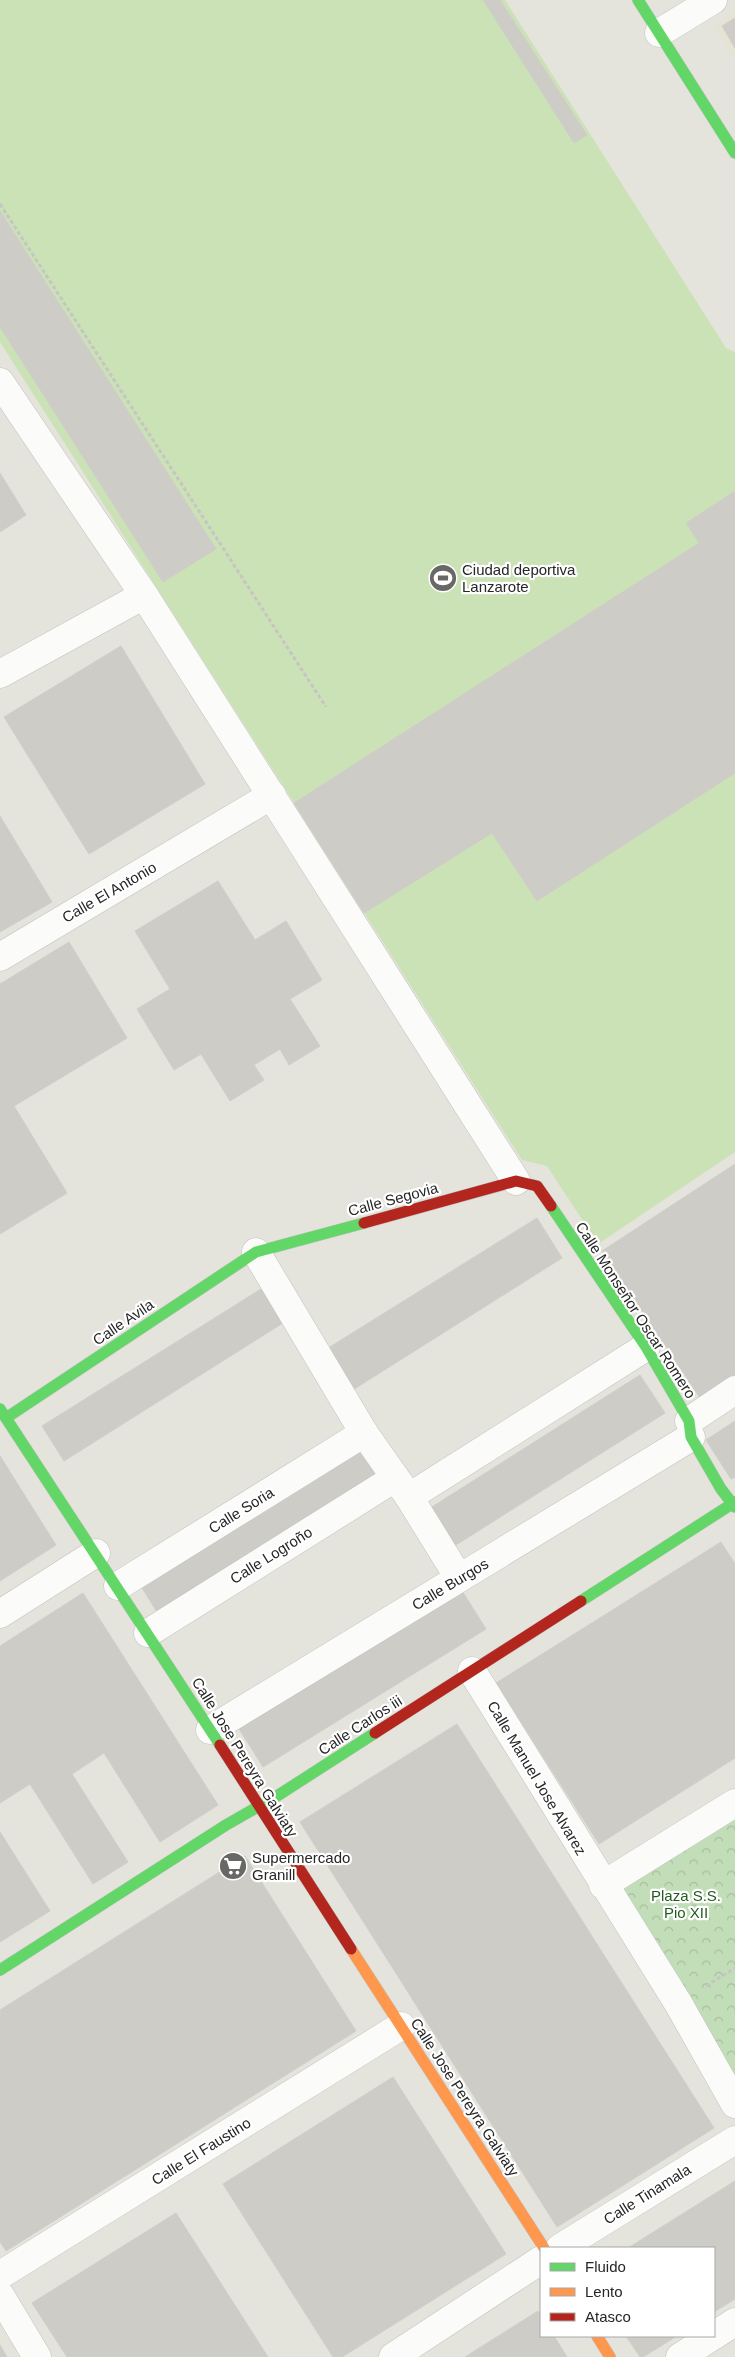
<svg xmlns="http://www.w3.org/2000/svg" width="735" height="2357" font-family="Helvetica,sans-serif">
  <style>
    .education { fill: #e7e3d2 }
    .park { fill: url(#park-crowns) }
    .pitch { fill: #cbe2b6 }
    .building { fill: #cdccc7; stroke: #cfcec8 }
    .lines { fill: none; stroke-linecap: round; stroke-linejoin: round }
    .street-casing { stroke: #c2c2c1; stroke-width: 29 }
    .fast-casing { stroke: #c2c2c1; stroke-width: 12 }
    .slow-casing { stroke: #c2c2c1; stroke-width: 12 }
    .jam-casing { stroke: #c2c2c1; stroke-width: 12 }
    .path { stroke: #c6c5c4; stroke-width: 3; stroke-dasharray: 4 2.5; stroke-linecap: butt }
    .street { stroke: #fbfbfa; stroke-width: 28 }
    .fast { stroke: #63d668; stroke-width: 11 }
    .slow { stroke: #ff974d; stroke-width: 11 }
    .jam { stroke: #b3261e; stroke-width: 11 }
    .labels { text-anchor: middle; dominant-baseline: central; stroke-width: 4.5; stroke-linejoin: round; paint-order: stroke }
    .poi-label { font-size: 15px; fill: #262626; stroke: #fff; text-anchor: start }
    .street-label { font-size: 15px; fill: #262626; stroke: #fff }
    .park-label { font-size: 15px; fill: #235b1f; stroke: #fff }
  </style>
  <defs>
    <pattern id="park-crowns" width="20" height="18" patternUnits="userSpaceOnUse" patternTransform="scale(1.25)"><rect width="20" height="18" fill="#c2deb8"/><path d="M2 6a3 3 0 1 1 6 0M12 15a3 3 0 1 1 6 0" fill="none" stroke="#a7be9e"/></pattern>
  </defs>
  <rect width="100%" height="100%" fill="#e4e3dc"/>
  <polygon class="education" points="735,13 735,58 714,26"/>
  <polygon class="park" points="735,1814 735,2079 618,1887"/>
  <polygon class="pitch" points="0,0 505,0 726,348 735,352 735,1152 598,1244 547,1166 522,1160 0,342"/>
  <g class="building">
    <polygon points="483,0 500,0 587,135 574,143"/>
    <polygon points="735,18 735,48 722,26"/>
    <polygon points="0,211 216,549 163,582 0,327"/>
    <polygon points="0,473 26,515 0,532"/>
    <polygon points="735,491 735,773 537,901 492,833 364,913 294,803 699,543 686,523"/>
    <polygon points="121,646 205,784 89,854 4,717"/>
    <polygon points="0,816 52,902 0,932"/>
    <polygon points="218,881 255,940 286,921 322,980 290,999 320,1046 289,1065 280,1049 254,1065 264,1080 230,1101 201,1054 174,1070 137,1009 170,989 135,931"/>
    <polygon points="69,942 127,1038 14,1106 67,1193 0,1234 0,984"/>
    <polygon points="735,1164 735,1375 700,1398 602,1251"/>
    <polygon points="537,1218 562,1258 351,1391 325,1350"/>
    <polygon points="261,1289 283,1323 64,1461 42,1426"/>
    <polygon points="640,1375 665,1413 448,1550 424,1512"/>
    <polygon points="735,1421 735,1477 731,1479 706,1440"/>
    <polygon points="357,1445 381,1483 162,1620 139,1583"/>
    <polygon points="0,1456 56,1545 0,1581"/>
    <polygon points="721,1542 735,1564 735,1758 599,1844 496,1683"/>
    <polygon points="459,1586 486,1629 263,1767 236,1724"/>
    <polygon points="83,1593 218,1805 160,1842 104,1753 72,1774 128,1862 93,1884 30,1784 0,1803 0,1646"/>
    <polygon points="457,1724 714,2128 557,2227 300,1822"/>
    <polygon points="0,1832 50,1911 0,1942"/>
    <polygon points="245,1856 356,2031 6,2251 0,2242 0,2010"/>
    <polygon points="393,2077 506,2254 342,2357 333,2357 223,2184"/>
    <polygon points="735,2181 735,2299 714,2312 714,2248 628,2248"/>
    <polygon points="176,2213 268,2357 67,2357 32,2303"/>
    <polygon points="538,2311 541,2316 541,2336 554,2336 567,2357 465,2357"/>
    <polygon points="626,2336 677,2336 643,2357 640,2357"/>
    <polygon points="0,2345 7,2357 0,2357"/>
  </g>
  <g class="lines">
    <defs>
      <g id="street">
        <polyline points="659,33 713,0"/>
        <polyline points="0,382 144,595 516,1181"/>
        <polyline points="0,674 144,595"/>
        <polyline points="0,957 272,795"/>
        <polyline points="256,1252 364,1433 409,1497 459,1578"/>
        <polyline points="689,1421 735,1390"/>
        <polyline points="409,1497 646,1347"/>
        <polyline points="118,1586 364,1433"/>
        <polyline points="0,1614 96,1553"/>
        <polyline points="148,1633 395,1478"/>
        <polyline points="472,1671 678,2003 735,2104"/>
        <polyline points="210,1730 691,1437"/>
        <polyline points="603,1885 735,1803"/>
        <polyline points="560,2248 735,2140"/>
        <polyline points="0,2275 401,2026"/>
        <polyline points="0,2295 37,2357"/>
        <polyline points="393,2357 541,2260"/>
        <polyline points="680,2357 735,2322"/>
      </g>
      <g id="fast">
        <polyline points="638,0 735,153"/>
        <polyline points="551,1206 646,1347 689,1421 691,1437 721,1489 735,1507"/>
        <polyline points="0,1409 220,1745"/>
        <polyline points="6,1418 256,1252 364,1223"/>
        <polyline points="581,1601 735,1502"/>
        <polyline points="0,1970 226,1825 277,1796 375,1733"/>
      </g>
      <g id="slow">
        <polyline points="351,1949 544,2248"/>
        <polyline points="597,2336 610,2357"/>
      </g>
      <g id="jam">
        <polyline points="364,1223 516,1181 537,1186 551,1206"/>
        <polyline points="375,1733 581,1601"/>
        <polyline points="220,1745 351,1949"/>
      </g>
    </defs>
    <use href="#street" class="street-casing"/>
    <use href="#fast" class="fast-casing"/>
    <use href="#slow" class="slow-casing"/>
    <use href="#jam" class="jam-casing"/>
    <g class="path">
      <polyline points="0,204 326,707"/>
      <polyline points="706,1986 735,1968"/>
    </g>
    <use href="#street" class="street"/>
    <use href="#fast" class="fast"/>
    <use href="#slow" class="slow"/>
    <use href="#jam" class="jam"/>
  </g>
  <defs>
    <symbol id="stadium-disc" viewBox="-11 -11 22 22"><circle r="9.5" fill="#686866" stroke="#fff"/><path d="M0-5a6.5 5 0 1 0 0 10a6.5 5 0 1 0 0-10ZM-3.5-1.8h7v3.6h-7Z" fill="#fff"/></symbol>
    <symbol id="supermarket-disc" viewBox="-11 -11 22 22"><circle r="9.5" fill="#686866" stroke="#fff"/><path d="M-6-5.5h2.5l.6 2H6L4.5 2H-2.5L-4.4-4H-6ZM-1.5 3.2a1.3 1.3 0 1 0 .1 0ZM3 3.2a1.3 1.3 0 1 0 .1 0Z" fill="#fff"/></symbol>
  </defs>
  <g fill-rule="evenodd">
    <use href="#stadium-disc" x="427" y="562" width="32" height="32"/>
    <use href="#supermarket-disc" x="217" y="1850" width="32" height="32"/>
  </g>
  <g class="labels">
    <g class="poi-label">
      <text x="462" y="569">Ciudad deportiva<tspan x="462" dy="17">Lanzarote</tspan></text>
      <text x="252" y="1857">Supermercado<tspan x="252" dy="17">Granill</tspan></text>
    </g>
    <g class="street-label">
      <text transform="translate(109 892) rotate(-30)">Calle El Antonio</text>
      <text transform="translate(393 1199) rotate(-15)">Calle Segovia</text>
      <text transform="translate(636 1310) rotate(57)">Calle Monseñor Oscar Romero</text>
      <text transform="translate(123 1322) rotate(-34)">Calle Avila</text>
      <text transform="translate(241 1510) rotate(-32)">Calle Soria</text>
      <text transform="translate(271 1555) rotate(-32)">Calle Logroño</text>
      <text transform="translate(450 1584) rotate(-31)">Calle Burgos</text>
      <text transform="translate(360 1725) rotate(-33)">Calle Carlos iii</text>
      <text transform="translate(245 1757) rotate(58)">Calle Jose Pereyra Galviaty</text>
      <text transform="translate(537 1778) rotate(59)">Calle Manuel Jose Alvarez</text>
      <text transform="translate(465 2097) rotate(57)">Calle Jose Pereyra Galviaty</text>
      <text transform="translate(201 2151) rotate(-32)">Calle El Faustino</text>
      <text transform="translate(647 2194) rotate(-32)">Calle Tinamala</text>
    </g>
    <g class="park-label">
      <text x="686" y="1895">Plaza S.S.<tspan x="686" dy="17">Pio XII</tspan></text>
    </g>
  </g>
  <rect x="540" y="2247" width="175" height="90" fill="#ffffff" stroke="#a8a8a8"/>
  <rect x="550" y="2263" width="25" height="8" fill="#63d668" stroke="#a8a8a8"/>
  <text x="585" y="2272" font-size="15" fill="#262626">Fluido</text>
  <rect x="550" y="2288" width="25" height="8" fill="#ff974d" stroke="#a8a8a8"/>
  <text x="585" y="2297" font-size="15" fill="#262626">Lento</text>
  <rect x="550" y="2313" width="25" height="8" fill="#b3261e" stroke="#a8a8a8"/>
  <text x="585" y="2322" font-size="15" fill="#262626">Atasco</text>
</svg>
